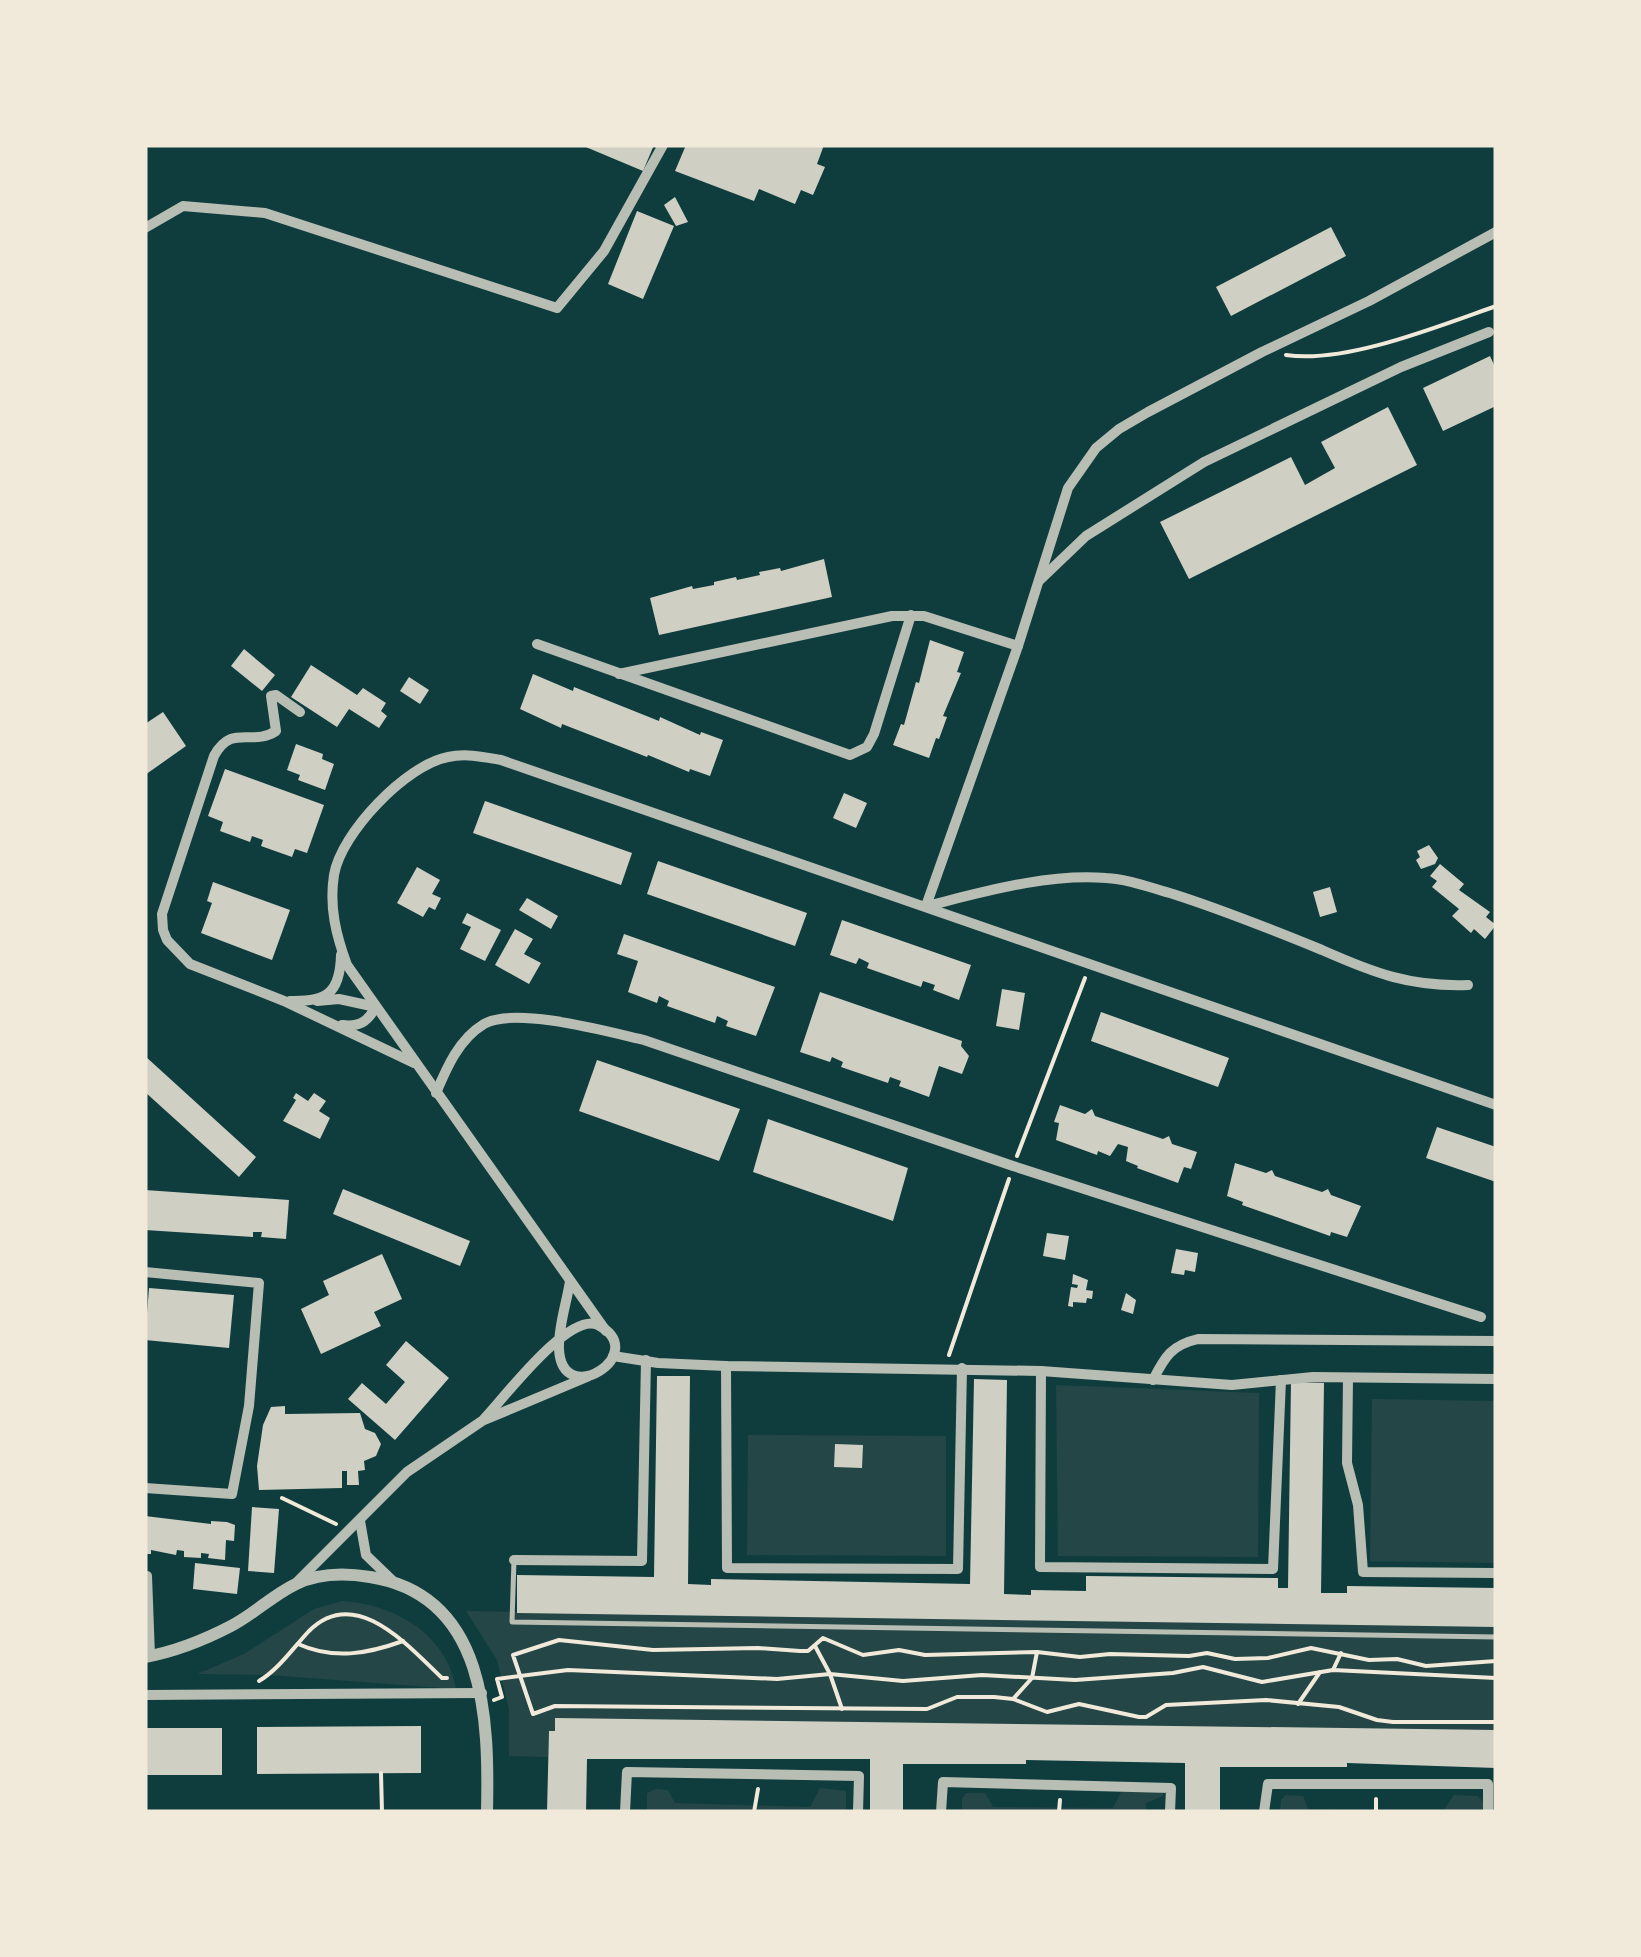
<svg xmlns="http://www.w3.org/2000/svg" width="1641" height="1957" font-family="'DejaVu Sans',sans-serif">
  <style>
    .green { fill: #244646 }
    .building { fill: #cfcfc3 }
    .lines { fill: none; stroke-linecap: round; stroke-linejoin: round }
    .path { stroke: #f1e9da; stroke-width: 4 }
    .service { stroke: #b8beb3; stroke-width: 5 }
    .minor { stroke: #b8beb3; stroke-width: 10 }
    .tertiary { stroke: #b8beb3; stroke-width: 12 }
  </style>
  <rect width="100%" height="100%" fill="#0f3d3e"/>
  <g class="green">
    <polygon points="1056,1385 1259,1393 1258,1557 1058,1556"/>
    <polygon points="1372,1399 1496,1401 1496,1563 1370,1561"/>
    <polygon points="748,1435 946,1436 946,1556 747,1555"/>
    <path d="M342,1601C394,1604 447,1634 456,1689L269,1675L197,1674L244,1654L314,1609Z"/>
    <polygon points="466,1611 1496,1627 1496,1730 549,1731 548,1757 509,1756 509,1709 497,1660"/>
    <polygon points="820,1788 846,1791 846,1812 647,1812 647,1793 656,1789 668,1790 675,1803 810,1807"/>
    <polygon points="1121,1792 1163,1792 1163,1796 1146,1803 1146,1812 962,1812 962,1799 966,1793 985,1793 993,1807 1113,1808"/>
    <polygon points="1286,1795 1303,1796 1308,1809 1443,1811 1454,1795 1478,1796 1483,1802 1483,1812 1280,1812 1281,1800"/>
  </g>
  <g class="building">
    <polygon points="581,145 654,145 643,171"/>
    <polygon points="686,145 824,145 817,164 825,167 813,195 801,190 795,204 759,189 754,201 675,171"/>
    <polygon points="675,197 688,222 676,226 664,205"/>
    <polygon points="637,211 674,226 643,299 608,284"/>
    <polygon points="1331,227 1346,256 1231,316 1216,287"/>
    <polygon points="1490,356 1496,369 1496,406 1443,431 1423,388"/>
    <polygon points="1388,407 1417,465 1189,579 1160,522 1291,457 1305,485 1335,468 1321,442"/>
    <polygon points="824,559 832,597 659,635 650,598 692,586 693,589 714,585 714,582 736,577 737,580 760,575 759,572 780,568 781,571"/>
    <polygon points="930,640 964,652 957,672 961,673 943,716 947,717 939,739 936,738 929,758 893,745 901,724 904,725 916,682 919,683"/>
    <polygon points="244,649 275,675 262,691 231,666"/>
    <polygon points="311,665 357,695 363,688 386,703 381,711 387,716 379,728 349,709 337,727 291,697"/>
    <polygon points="533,674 573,691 574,687 659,721 660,717 700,735 701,732 723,740 710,776 690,769 689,772 648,755 647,757 562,724 561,728 520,709"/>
    <polygon points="409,677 429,690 420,704 400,691"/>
    <polygon points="163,712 186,746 145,775 145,724"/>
    <polygon points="296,744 323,754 322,759 334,764 325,790 298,780 300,775 287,770"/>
    <polygon points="225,769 324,805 307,853 295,849 292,857 261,846 263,840 252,836 250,842 220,831 223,822 208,816"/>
    <polygon points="844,793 867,803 856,828 833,818"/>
    <polygon points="485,801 632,853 621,885 473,833"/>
    <polygon points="1429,845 1438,858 1435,864 1421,869 1416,860 1420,857 1417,851"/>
    <polygon points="658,861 807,913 795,946 647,894"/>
    <polygon points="1440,864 1464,884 1459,890 1490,912 1486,917 1496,925 1485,939 1474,929 1471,933 1452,916 1459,909 1432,887 1437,881 1430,876"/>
    <polygon points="417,867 440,880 432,894 441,898 435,910 429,907 423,917 397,903"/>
    <polygon points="213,882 290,910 272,960 201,933 212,903 207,901"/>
    <polygon points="1330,887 1337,912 1320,917 1313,892"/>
    <polygon points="527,898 558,916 551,929 519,910"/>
    <polygon points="467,913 501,930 485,961 460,949 471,927 462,923"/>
    <polygon points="842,920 971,965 959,1000 933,990 935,985 923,981 921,987 867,968 869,963 859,958 856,964 830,955"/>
    <polygon points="515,929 533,939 524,954 541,963 529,984 495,965"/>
    <polygon points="624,934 775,987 756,1036 726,1026 728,1021 717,1016 715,1023 667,1006 669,1001 659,996 657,1003 628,992 638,961 617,954"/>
    <polygon points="1002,989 1025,993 1019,1030 996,1026"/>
    <polygon points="820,992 962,1041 961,1046 969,1056 962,1074 939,1066 929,1097 899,1086 901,1081 890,1077 888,1083 841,1067 843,1062 832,1057 830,1062 800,1052"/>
    <polygon points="1101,1012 1229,1058 1218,1087 1091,1041"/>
    <polygon points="145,1056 256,1157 239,1177 145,1092"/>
    <polygon points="597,1060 740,1109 719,1161 579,1111"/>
    <polygon points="296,1093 308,1101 314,1093 326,1101 319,1111 330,1118 320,1139 283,1121 296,1100 293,1098"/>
    <polygon points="1060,1105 1085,1114 1092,1109 1095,1116 1163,1139 1169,1136 1172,1144 1197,1152 1191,1169 1184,1167 1178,1183 1137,1168 1138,1166 1126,1161 1128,1147 1118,1144 1110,1156 1098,1151 1097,1155 1056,1140 1059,1123 1054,1122"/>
    <polygon points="768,1119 908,1168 893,1221 753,1172"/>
    <polygon points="1437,1127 1496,1147 1496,1182 1426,1158"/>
    <polygon points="1235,1163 1266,1173 1272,1170 1275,1176 1322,1192 1328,1189 1331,1195 1361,1206 1347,1237 1331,1232 1330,1236 1242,1205 1243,1202 1227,1196"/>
    <polygon points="343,1189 470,1241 460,1266 333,1214"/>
    <polygon points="145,1190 289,1200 286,1239 261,1237 262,1232 253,1232 253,1237 145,1230"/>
    <polygon points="1047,1233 1069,1236 1065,1260 1043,1256"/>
    <polygon points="1176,1249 1198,1253 1195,1272 1185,1270 1184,1275 1171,1273"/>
    <polygon points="382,1254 402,1299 374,1312 381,1326 321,1354 301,1309 329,1295 323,1281"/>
    <polygon points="1073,1274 1088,1280 1086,1290 1093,1291 1092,1299 1087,1298 1086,1303 1073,1302 1073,1307 1068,1306 1071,1287 1077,1288 1078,1285 1072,1284"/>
    <polygon points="149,1288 234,1295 229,1348 145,1340"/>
    <polygon points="1126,1293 1136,1300 1133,1314 1121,1310"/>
    <polygon points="406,1341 449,1378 395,1440 348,1399 362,1383 386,1404 405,1382 386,1365"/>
    <polygon points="657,1376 690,1376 688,1584 711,1585 711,1579 970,1584 974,1379 1007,1380 1004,1594 1031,1595 1031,1590 1086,1591 1086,1576 1278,1578 1278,1588 1288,1588 1291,1382 1324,1383 1321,1593 1347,1593 1347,1586 1496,1588 1496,1627 517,1613 517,1575 654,1577"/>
    <polygon points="285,1406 285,1414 360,1413 365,1429 375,1433 381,1444 376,1456 364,1461 365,1470 358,1471 359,1485 347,1485 347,1471 342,1471 342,1488 259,1490 257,1466 263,1425 271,1407"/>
    <polygon points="835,1444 863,1445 862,1468 834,1467"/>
    <polygon points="252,1507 279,1509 274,1573 248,1571"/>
    <polygon points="145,1516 211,1524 211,1521 227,1522 235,1525 234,1541 226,1540 225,1560 208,1558 209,1554 201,1553 201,1558 184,1557 184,1551 177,1550 176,1555 151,1550 151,1554 145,1554"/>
    <polygon points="195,1563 240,1568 237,1594 193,1589"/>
    <polygon points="555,1718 1496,1730 1496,1768 1347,1763 1347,1767 1220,1767 1220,1812 1185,1812 1185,1763 1026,1760 1026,1764 903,1764 903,1812 870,1812 870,1759 587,1759 586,1812 547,1812 549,1731 555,1731"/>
    <polygon points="421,1726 421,1773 257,1774 257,1727"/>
    <rect x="145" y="1728" width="77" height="47"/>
  </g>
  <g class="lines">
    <g class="path">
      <path d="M1286,355C1345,364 1439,326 1496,306"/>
      <polyline points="1017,1156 1085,978"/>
      <polyline points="949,1355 1009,1179"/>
      <polyline points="282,1498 336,1524"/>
      <path d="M298,1644C334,1660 367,1654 403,1641"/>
      <polyline points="815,1646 830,1674 842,1709"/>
      <polyline points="1496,1661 1426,1666 1397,1659 1369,1660 1311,1648 1268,1658 1235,1659 1207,1653 1189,1656 1110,1654 1080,1657 1037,1652 925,1655 899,1650 863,1655 823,1638 808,1651 800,1651 758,1648 653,1650 559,1640 513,1655 533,1714 555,1706 927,1709 957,1697 994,1697 1013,1699 1047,1712 1079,1704 1139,1717 1146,1717 1166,1705 1266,1700 1339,1707 1377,1720 1393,1722 1496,1722"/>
      <polyline points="1333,1670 1341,1653"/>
      <path d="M259,1681C279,1669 293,1648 309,1631C356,1584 409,1647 442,1678H447"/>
      <polyline points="1013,1699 1032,1678 1037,1652"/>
      <polyline points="494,1700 502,1697 497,1679 568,1670 777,1679 830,1674 903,1681 982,1675 1075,1680 1173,1673 1203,1667 1262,1682 1333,1670 1496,1678"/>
      <polyline points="1298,1704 1320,1672"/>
      <polyline points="381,1773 382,1812"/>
      <polyline points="1376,1799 1376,1812"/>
      <polyline points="754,1812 758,1789"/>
      <polyline points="1059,1812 1060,1800"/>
    </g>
    <polyline class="service" points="514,1560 512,1622 1496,1637"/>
    <g class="minor">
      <polyline points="145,228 183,206 265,213 557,308 604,251 663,145"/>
      <polyline points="1040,580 1086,536 1204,462 1401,367 1489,332"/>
      <polyline points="537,644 850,755 867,747 874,734 911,615"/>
      <polyline points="619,674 892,616 924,616 1018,646"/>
      <path d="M300,712L276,695L271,696L276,731C252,747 232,723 214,756L162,914L163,930L167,940L190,964L284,1001L414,1063"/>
      <polyline points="926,906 1018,646 1068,488 1096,448 1119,429 1148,412 1262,352 1369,301 1496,232"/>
      <path d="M927,906C983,892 1048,873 1106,878C1129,879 1151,888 1173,894C1223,910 1273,930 1322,950C1374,973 1410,987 1468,985"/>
      <path d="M290,1001C327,1002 340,993 341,955"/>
      <path d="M317,1001L339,999L376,1007C367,1022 360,1027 342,1025"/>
      <path d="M436,1093C447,1067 459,1039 484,1024C515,1006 609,1032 644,1040L1013,1166L1481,1317"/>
      <polyline points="145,1272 259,1283 249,1406 232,1494 145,1488"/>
      <path d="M606,1331L347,965C336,935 329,907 334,875C341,833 406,765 448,757C466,753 484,757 501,760L1496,1105"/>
      <polyline points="613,1356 658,1363 726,1366 1041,1371 1232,1385 1313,1377 1496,1379"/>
      <polyline points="726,1366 727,1568 958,1569 962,1368"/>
      <polyline points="1041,1371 1040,1567 1273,1569 1281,1380"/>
      <polyline points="1348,1378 1347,1463 1358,1505 1363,1572 1496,1573"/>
      <path d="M1153,1380C1165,1356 1172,1345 1198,1339L1496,1341"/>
      <path d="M484,1419C504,1398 569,1311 598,1325C652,1353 562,1411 559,1349C558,1327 567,1302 570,1281"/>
      <polyline points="360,1521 366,1555 392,1580"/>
      <polyline points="514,1560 642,1561 646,1360"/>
      <polyline points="147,1576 150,1656"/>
      <polyline points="298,1581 407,1472 482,1421 587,1377"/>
      <polyline points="145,1695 482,1693"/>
      <polyline points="625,1812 627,1772 859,1776 858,1812"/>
      <polyline points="941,1812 943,1782 1171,1788 1170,1812"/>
      <polyline points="1264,1812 1268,1784 1488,1784 1488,1812"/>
    </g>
    <path class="tertiary" d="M145,1657C173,1652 206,1639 231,1626C254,1614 273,1595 296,1584C319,1573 346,1573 370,1577C487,1595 489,1721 487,1812"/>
  </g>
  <rect width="1641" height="1957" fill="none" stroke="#f1e9da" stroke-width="295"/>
</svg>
